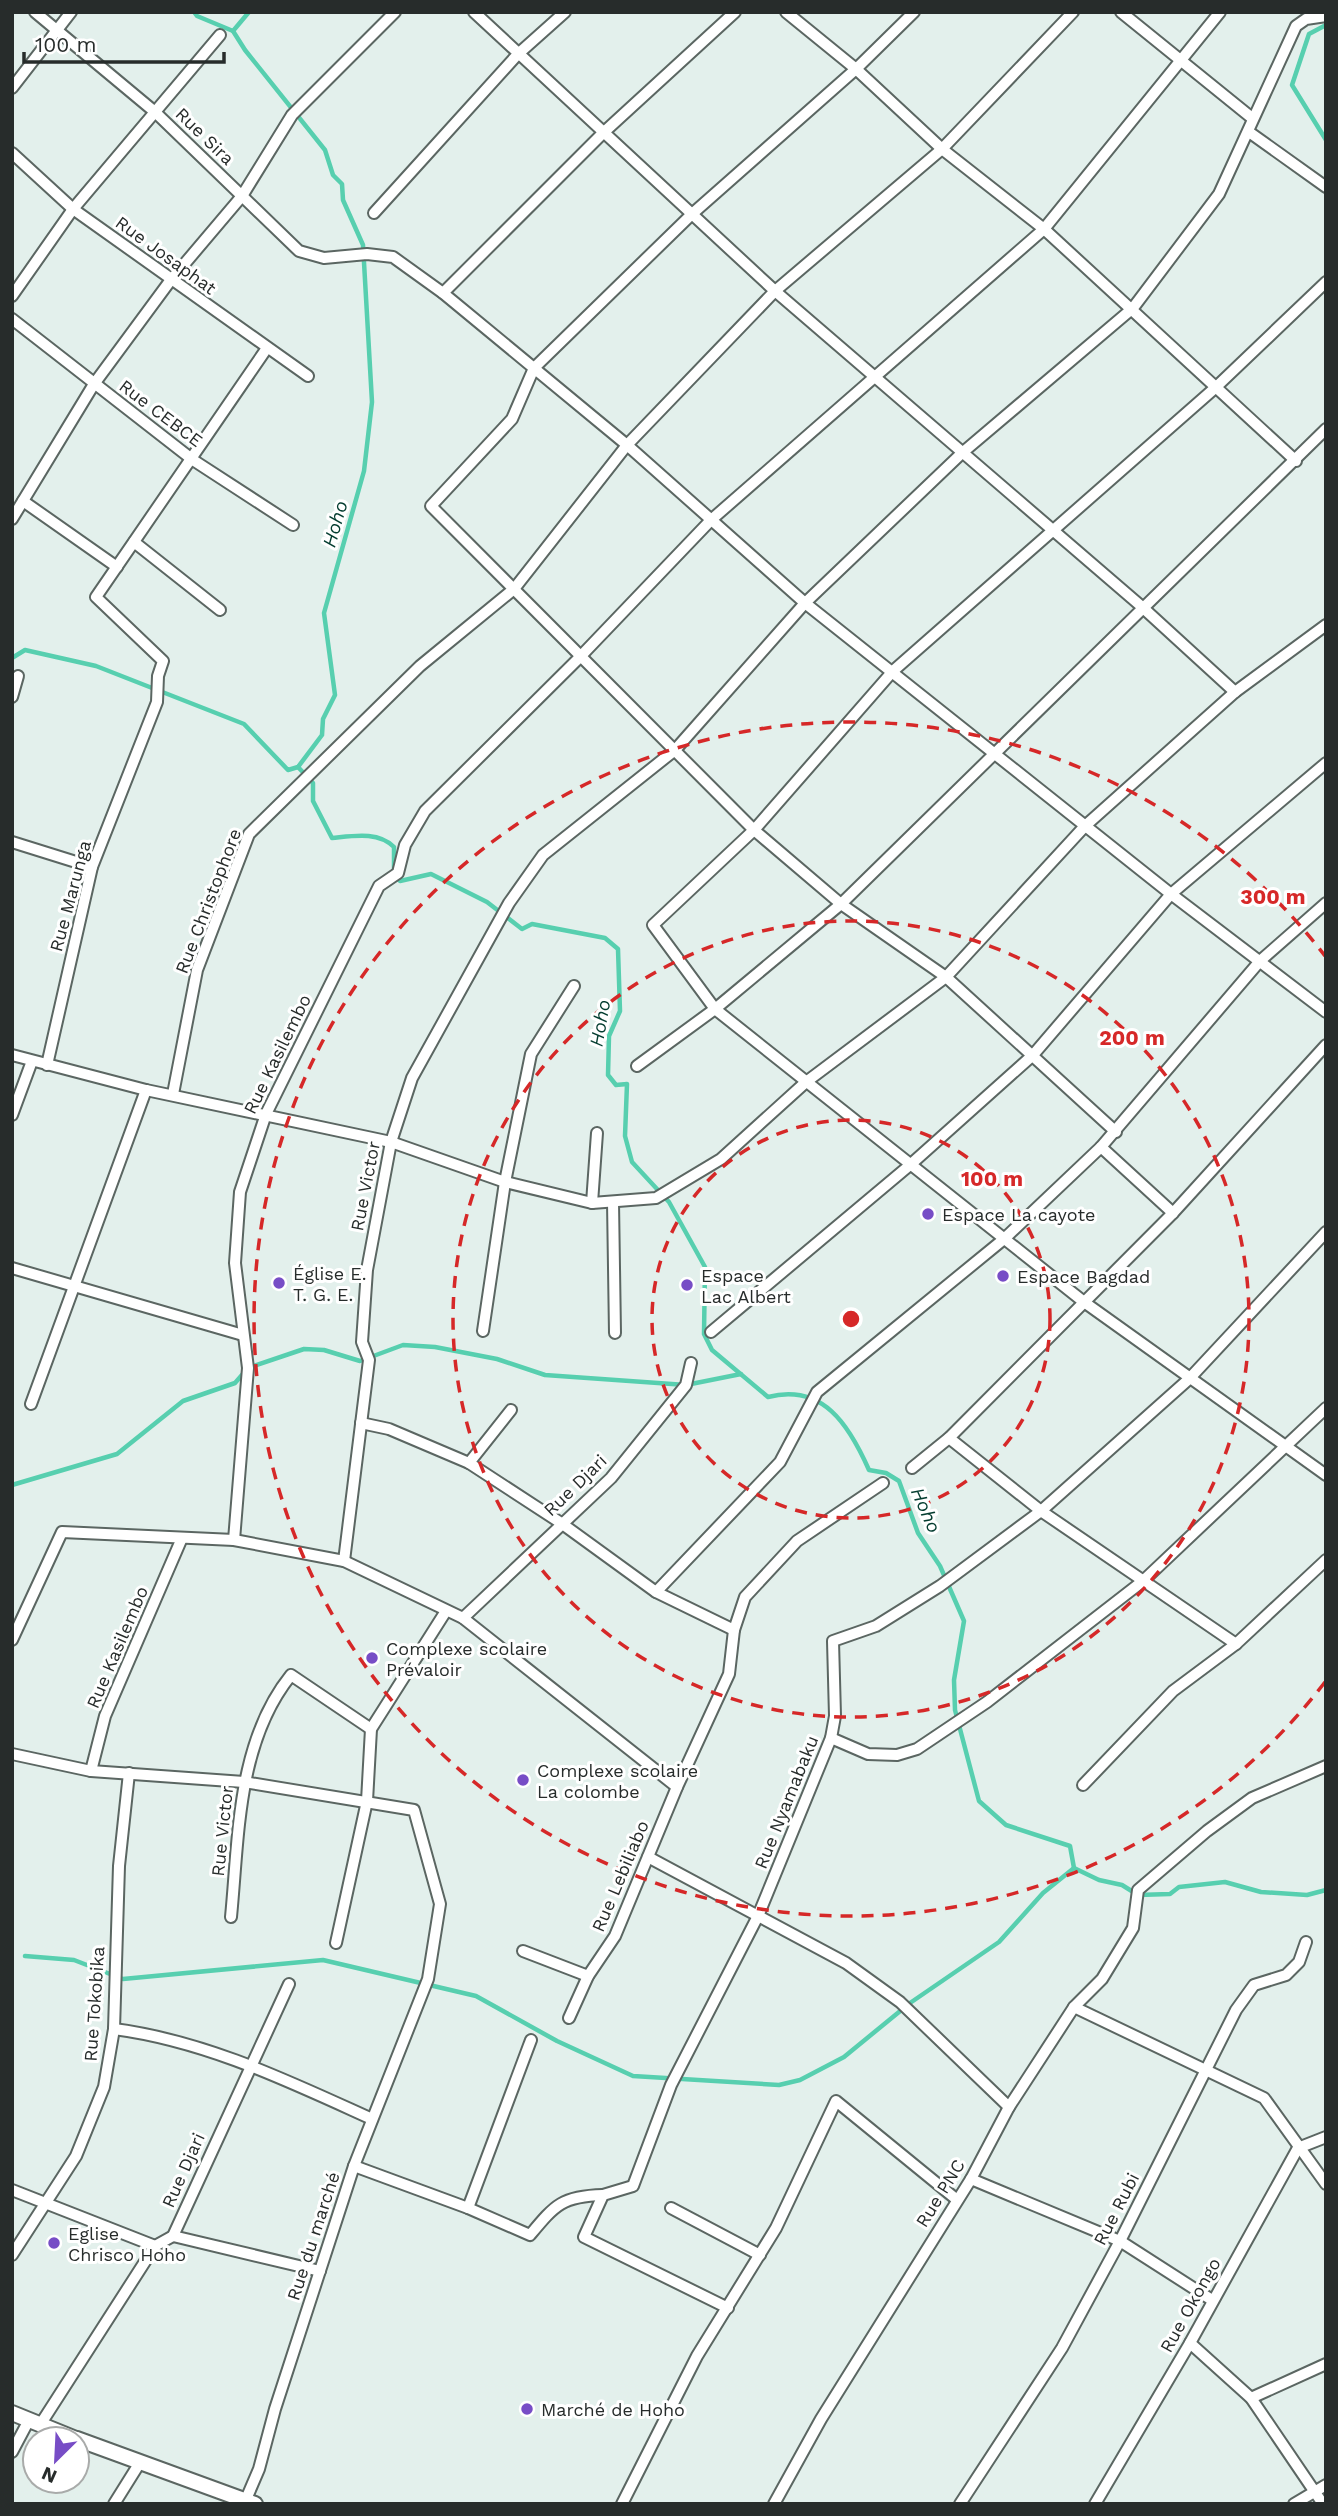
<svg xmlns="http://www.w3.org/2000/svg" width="1338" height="2516" font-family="'Work Sans',sans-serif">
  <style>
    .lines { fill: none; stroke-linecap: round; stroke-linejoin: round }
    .stream { stroke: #57cfaf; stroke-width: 4.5 }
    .minor-casing { stroke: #5b6662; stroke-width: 14 }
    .tertiary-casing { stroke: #5b6662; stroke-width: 18 }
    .minor { stroke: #fff; stroke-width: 10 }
    .tertiary { stroke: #fff; stroke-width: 14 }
    .ring { fill: none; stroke: #d62828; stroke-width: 3.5; stroke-dasharray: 12 9 }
    .poi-dot { fill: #774dc6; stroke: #fff; stroke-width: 2.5 }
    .labels { text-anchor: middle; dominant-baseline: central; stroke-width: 6; stroke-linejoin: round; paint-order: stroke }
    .street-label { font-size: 18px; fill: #272c2b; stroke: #fff }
    .poi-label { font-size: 18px; fill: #272c2b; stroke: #fff; text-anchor: start }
    .water-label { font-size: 19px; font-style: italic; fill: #043d30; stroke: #fff }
    .centre { fill: #d62828; stroke: #fff; stroke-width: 3.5 }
    .ring-label { font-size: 21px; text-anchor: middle; font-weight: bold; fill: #d62828; stroke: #fff; stroke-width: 6; stroke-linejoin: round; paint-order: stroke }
  </style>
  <rect width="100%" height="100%" fill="#e3f0ec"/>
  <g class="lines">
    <g class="stream">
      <polyline points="194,12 197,16 233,31 245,50 325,150 333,175 342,184 343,200 363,245 372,402 364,471 324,613 335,695 323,719 322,735 298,767"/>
      <polyline points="1326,25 1309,34 1292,85 1326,140"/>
      <polyline points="233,31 249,12"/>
      <polyline points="12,658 25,650 96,666 244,724 288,770 298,767"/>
      <path d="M298,767L313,783V801L332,838C353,836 378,831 394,847V875L400,881L431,874L487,902L522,929L532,924L605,938L618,949L620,1011L609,1036L608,1075L616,1085L627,1084L625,1136L632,1162L669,1202L705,1267L704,1334L712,1350L768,1397C823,1383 849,1425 869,1470L886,1473L899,1481L918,1533L940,1566L964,1621L954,1680L955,1710L979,1801L1006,1825L1070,1846L1074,1868"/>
      <polyline points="12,1485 117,1454 183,1401 235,1383 248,1368 304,1349 324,1350 360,1361 403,1345 435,1347 497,1359 545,1375 686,1385 741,1374"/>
      <polyline points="1074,1868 1099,1880 1122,1885 1138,1895 1170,1894 1179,1887 1225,1882 1261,1892 1307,1895 1326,1890"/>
      <polyline points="25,1956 74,1960 123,1979 323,1960 476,1996 557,2041 633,2076 779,2085 800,2080 844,2057 910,2003 999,1942 1043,1893 1074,1868"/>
    </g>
    <defs>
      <g id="minor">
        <polyline points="35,12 155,112 299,251 324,258 367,254 393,257 443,293 627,445 805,603 1171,894 1326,1012"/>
        <polyline points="474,12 775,291 1141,606 1235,692"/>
        <polyline points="786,12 856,69 942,149 1044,229 1296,461"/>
        <polyline points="914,12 856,69 692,214 534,368 512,419 431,506 754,830 841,904 946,977 1116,1132"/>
        <polyline points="1121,12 1252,118"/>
        <polyline points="12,88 71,12"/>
        <polyline points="1249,132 1326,187"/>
        <polyline points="12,153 73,209 308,376"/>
        <polyline points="374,213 518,54 565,12"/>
        <polyline points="1326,282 1215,388 893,671 754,830 653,925 715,1009 1084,1302 1326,1475"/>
        <polyline points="443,293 603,133 735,12"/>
        <polyline points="12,296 73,209 220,35"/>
        <polyline points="12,319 193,460 293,525"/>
        <polyline points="23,501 117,567"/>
        <polyline points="12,519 94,384 170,281 242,196 292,115 395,12"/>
        <polyline points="134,542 220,610"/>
        <polyline points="12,697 18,676"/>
        <polyline points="12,842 92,867"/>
        <polyline points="12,1055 146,1090 391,1142 505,1182 592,1203 656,1198 721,1159 806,1082 946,977 1085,826 1235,692 1326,625"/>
        <polyline points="47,1065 92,867 157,702 158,676 163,661 96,597 267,348"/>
        <polyline points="637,1066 715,1009 841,904 1326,429"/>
        <polyline points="173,1094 197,970 249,834 420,666 514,589 627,445 775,291 942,149 1073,12"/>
        <polyline points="12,1115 32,1061"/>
        <polyline points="1101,1147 1173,1213"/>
        <polyline points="613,1202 615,1333"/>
        <polyline points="592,1203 597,1133"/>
        <polyline points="12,1268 243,1335"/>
        <polyline points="483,1331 505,1182 531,1054 574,986"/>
        <polyline points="711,1332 910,1165 1033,1055 1171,894 1326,763"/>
        <polyline points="31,1404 146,1090"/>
        <polyline points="361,1423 389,1429 469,1463 561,1523 656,1592 734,1630"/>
        <polyline points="949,1438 1041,1511 1236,1644"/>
        <polyline points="469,1463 511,1410"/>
        <polyline points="912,1468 949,1438 1173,1213 1326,1045"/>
        <polyline points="234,1540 248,1368 235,1263 240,1192 266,1114 379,886 398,873 405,845 425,811 579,658 711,520 1044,229 1220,12"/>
        <polyline points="344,1561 369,1360 362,1342 367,1270 391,1142 412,1078 509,903 543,855 675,750 805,603 962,453 1133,308 1219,194 1296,26 1306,19 1326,16"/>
        <polyline points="656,1592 780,1462 817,1392 1004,1239 1101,1147 1260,961 1326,903"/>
        <polyline points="463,1618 611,1478 686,1385 691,1363"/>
        <polyline points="12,1640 62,1532 234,1540 344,1561 463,1618 677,1787"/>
        <polyline points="831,1738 868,1754 897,1755 917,1749 987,1702 1143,1581 1326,1408"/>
        <polyline points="12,1754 91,1771 244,1782 414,1810 440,1904 428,1979 354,2166 275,2409 259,2469 244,2504"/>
        <polyline points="91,1771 105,1716 182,1538"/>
        <polyline points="1083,1785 1173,1691 1236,1644 1326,1560"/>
        <polyline points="648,1857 846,1963 900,2002 1009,2107"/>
        <path d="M231,1917C239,1835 237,1742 291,1675L371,1729"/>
        <polyline points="336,1943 367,1801 371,1729 446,1611"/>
        <polyline points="523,1951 588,1976"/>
        <polyline points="1074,2007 1264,2098 1326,2184"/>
        <polyline points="569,2018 588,1976 615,1936 677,1787 729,1674 734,1630 745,1597 797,1541 883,1483"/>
        <path d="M114,2029C206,2041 288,2081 372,2119"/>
        <path d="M354,2166L468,2208L530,2235C555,2205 562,2196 603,2195"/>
        <polyline points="971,2179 1120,2241 1212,2300"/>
        <polyline points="12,2190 155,2246"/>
        <polyline points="468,2208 531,2040"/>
        <polyline points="671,2208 760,2255"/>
        <polyline points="173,2236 320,2271"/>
        <polyline points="12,2255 76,2156 104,2087 114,2029 119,1866 129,1773"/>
        <polyline points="728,2308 584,2237 603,2195 633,2186 671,2085 758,1916 831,1738 835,1716 833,1641 876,1626 940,1586 1041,1511 1189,1379 1326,1232"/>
        <polyline points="1190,2343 1251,2398 1323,2504"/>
        <polyline points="1251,2398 1326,2364"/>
        <polyline points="40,2425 155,2246 173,2236 289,1984"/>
        <polyline points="12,2452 29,2420"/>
        <polyline points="114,2504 139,2464"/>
        <polyline points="622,2504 697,2356 776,2228 836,2101 956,2199"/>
        <polyline points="774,2504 821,2419 971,2179 1009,2107 1074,2007 1102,1979 1133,1928 1138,1890 1207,1831 1252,1798 1326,1766"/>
        <polyline points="960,2504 1062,2348 1120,2241 1236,2010 1254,1985 1286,1975 1299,1962 1306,1942"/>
        <polyline points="1095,2504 1190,2343 1298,2148 1326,2137"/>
        <polyline points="1294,2504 1326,2485"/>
      </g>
      <g id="tertiary">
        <polyline points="12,2413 76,2439"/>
        <polyline points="77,2439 255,2504"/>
      </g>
    </defs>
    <use href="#minor" class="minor-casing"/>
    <use href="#tertiary" class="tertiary-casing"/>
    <use href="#minor" class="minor"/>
    <use href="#tertiary" class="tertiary"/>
  </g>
  <g class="ring">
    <circle cx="851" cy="1319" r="199"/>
    <circle cx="851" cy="1319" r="398"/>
    <path d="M1325 1682A597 597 0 1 1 1325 956"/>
  </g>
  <g class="poi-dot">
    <circle cx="928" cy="1214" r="7"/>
    <circle cx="1003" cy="1276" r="7"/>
    <circle cx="279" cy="1283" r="7"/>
    <circle cx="687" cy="1285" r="7"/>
    <circle cx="372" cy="1658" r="7"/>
    <circle cx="523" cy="1780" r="7"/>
    <circle cx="54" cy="2243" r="7"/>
    <circle cx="527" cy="2409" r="7"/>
  </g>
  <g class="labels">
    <g class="street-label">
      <text transform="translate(205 136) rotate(44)">Rue Sira</text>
      <text transform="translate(166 255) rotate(36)">Rue Josaphat</text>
      <text transform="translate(161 413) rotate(37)">Rue CEBCE</text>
      <text transform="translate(70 896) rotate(-75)">Rue Marunga</text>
      <text transform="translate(208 901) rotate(-69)">Rue Christophore</text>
      <text transform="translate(277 1054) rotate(-64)">Rue Kasilembo</text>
      <text transform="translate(365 1186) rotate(-79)">Rue Victor</text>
      <text transform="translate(575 1485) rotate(-44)">Rue Djari</text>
      <text transform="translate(117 1647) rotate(-67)">Rue Kasilembo</text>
      <text transform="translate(786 1802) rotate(-68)">Rue Nyamabaku</text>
      <text transform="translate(222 1831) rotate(-84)">Rue Victor</text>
      <text transform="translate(620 1876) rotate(-67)">Rue Lebiliabo</text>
      <text transform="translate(94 2004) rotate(-86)">Rue Tokobika</text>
      <text transform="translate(183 2170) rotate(-66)">Rue Djari</text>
      <text transform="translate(940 2193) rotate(-58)">Rue PNC</text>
      <text transform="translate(1116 2209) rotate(-63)">Rue Rubi</text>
      <text transform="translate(313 2236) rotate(-72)">Rue du marché</text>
      <text transform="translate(1190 2305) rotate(-61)">Rue Okongo</text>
    </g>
    <g class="poi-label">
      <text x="942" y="1214">Espace La cayote</text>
      <text x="293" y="1273">Église E.<tspan x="293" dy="21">T. G. E.</tspan></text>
      <text x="701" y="1275">Espace<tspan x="701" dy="21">Lac Albert</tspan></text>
      <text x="1017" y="1276">Espace Bagdad</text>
      <text x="386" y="1648">Complexe scolaire<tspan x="386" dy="21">Prévaloir</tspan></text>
      <text x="537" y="1770">Complexe scolaire<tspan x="537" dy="21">La colombe</tspan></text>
      <text x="68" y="2233">Eglise<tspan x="68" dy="21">Chrisco Hoho</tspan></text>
      <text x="541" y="2409">Marché de Hoho</text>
    </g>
    <g class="water-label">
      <text transform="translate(335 524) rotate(-74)">Hoho</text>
      <text transform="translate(600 1023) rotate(-80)">Hoho</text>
      <text transform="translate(926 1510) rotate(66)">Hoho</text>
    </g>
  </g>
  <circle cx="851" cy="1319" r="10" class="centre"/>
  <g class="ring-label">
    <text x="1273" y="904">300 m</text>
    <text x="1132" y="1045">200 m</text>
    <text x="992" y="1186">100 m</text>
  </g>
  <rect width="1338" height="2516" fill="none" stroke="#272c2b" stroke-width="28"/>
  <g transform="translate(56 2460) rotate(204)"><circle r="33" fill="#ffffff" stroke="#a9abaa" stroke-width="2"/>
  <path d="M0-5L12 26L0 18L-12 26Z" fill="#774dc6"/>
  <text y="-10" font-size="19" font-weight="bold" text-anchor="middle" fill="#272c2b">N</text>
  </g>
  <path d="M24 52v10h200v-10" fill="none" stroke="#272c2b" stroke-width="3.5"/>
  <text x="35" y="52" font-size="21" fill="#272c2b" stroke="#ffffff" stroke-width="5" paint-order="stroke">100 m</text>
</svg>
